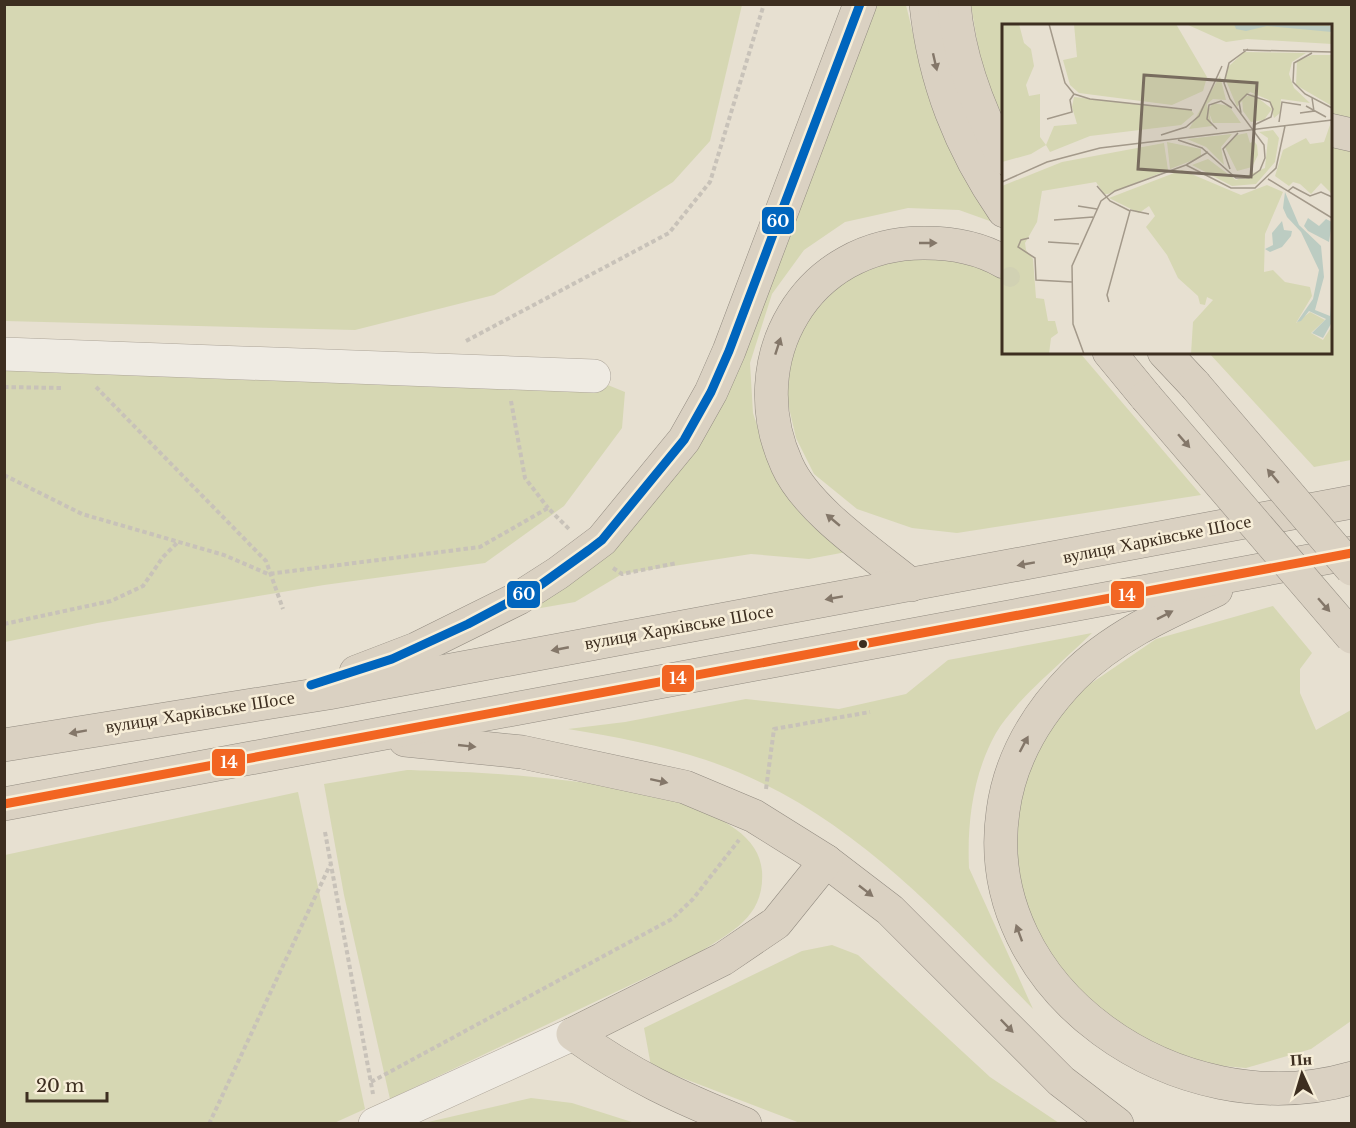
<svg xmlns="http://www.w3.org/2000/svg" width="1356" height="1128" font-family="'Libre Baskerville',serif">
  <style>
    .green { fill: #d6d7b3 }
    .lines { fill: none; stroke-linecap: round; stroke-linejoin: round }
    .minor-casing { stroke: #ada599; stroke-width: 34 }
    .highway-casing { stroke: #928b80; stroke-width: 34 }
    .path { stroke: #c8c2b9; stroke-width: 4; stroke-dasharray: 4.5 3; stroke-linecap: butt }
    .minor { stroke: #efebe3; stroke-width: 33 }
    .highway { stroke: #dad1c2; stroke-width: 33 }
    .highway-bridge-casing { stroke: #928b80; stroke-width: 34; stroke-linecap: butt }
    .highway-bridge { stroke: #dad1c2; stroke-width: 33 }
    .bus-1-casing { stroke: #f7eed8; stroke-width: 14 }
    .bus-2-casing { stroke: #f7eed8; stroke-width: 14 }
    .bus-1 { stroke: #0065bd; stroke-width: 9 }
    .bus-2 { stroke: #f26522; stroke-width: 9 }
    .oneway { fill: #847769 }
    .bus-dot { fill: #3d2e20; stroke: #f7eed8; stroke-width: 2 }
    .labels { text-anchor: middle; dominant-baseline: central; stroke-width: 5; stroke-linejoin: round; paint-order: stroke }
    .street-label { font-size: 18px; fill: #3d2e20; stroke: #f7eed8 }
    .inset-road { fill: none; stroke: #a3998a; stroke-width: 1.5 }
    .view { fill: #786c5e; fill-opacity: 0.15; stroke: #786c5e; stroke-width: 3 }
    .inset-edge { fill: none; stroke: #3d2e20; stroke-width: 3 }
    .line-badge { stroke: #f7eed8; stroke-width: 2 }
    .badge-label { font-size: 16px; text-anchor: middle; font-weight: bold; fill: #fff }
  </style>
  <rect width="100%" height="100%" fill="#e7e0d1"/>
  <g class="green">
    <polygon points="5,4 742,4 742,5 710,141 673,182 494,295 355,330 5,321"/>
    <polygon points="865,5 906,5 924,79 1001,225 959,210 908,208 845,222 804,250 772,294 750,363 753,413 771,468 857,550 809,559 751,554 622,574 575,602 518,612 653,492"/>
    <polygon points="971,5 1351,5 1351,121 1331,115 1330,26 1004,26 1003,128 987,100"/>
    <polygon points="1331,139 1351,146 1351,460 1314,467 1209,353 1330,352"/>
    <polygon points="949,256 988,268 1003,278 1004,352 1080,353 1201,495 957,533 912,528 857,509 814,474 796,438 787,399 791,356 808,318 846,279 896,260"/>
    <polygon points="5,366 583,375 625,392 622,428 564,506 485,563 324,585 97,623 5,642"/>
    <polygon points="1273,606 1312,653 1300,669 1300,693 1316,730 1351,710 1351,1021 1311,1049 1246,1068 1189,1063 1134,1043 1075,992 1035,935 1014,866 1019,789 1045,734 1074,695 1156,639"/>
    <path d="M1092,633C1065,660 1015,700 996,733C973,774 967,822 969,868L1033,1009C935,909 843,806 706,760C661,745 615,737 568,729L625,722L746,699L839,709L906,694L948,660Z"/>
    <path d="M407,770C476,772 757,778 762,871C765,916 733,931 700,952L390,1099L344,895L324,784Z"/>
    <polygon points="298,792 365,1109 332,1124 5,1123 5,855"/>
    <polygon points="832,945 858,955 990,1077 1059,1123 800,1123 651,1066 644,1028 802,951"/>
    <polygon points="531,1098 572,1103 635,1123 424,1123"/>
  </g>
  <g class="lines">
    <defs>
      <g id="minor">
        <polyline points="4,354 594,376"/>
        <polyline points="375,1124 573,1034"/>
      </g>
      <g id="highway">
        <path d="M926,4C934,81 960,147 1004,211"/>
        <path d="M954,4C959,59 978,109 1004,158"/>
        <polyline points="1330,130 1352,135"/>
        <polyline points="1109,352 1146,397"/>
        <polyline points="1164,352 1195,385"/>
        <path d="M911,585C872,553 807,510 787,465C739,360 806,242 925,243C952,243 980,248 1004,262"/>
        <path d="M1216,590C1166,613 1112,637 1073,677C1037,714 1010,759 1003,811C977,990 1179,1128 1352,1078"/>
        <polyline points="356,672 416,649 519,598 558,573 602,540 684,440 711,392 729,351 860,4"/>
        <polyline points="405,740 522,752 685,787 754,816 826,861 890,910 1061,1081 1117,1124"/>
        <polyline points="4,745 328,693 1352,502"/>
        <polyline points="4,804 1352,553"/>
        <path d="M745,1124C678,1097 632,1076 573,1034L723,959L776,923L826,861"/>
      </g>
    </defs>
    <use href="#minor" class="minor-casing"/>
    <use href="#highway" class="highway-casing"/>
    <g class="path">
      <polyline points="466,341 669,233 710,182 764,4"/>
      <polyline points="4,387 61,388"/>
      <polyline points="96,387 266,561 283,609"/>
      <polyline points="511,401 525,478 548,508"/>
      <polyline points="4,475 82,514 224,555 268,574 480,547 548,508 569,529"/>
      <polyline points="613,568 622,574 677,563"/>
      <polyline points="4,624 111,601 143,586 163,557 179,541"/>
      <polyline points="766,789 774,729 870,712"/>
      <polyline points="325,832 373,1094"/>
      <polyline points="371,1082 672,919 693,899 739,840"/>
      <polyline points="209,1124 330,865"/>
    </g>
    <use href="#minor" class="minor"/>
    <use href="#highway" class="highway"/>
    <defs>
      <g id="highway-bridge">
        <polyline points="1195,385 1352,569"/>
        <polyline points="1146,397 1352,637"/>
      </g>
    </defs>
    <use href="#highway-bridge" class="highway-bridge-casing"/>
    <use href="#highway-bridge" class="highway-bridge"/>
    <defs>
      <polyline id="bus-1" points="311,685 392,659 468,624 539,586 589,550 602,540 684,440 711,392 729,351 860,4"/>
      <polyline id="bus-2" points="4,804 1352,553"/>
    </defs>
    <use href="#bus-1" class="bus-1-casing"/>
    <use href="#bus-2" class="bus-2-casing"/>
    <use href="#bus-1" class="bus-1"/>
    <use href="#bus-2" class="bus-2"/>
  </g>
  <defs><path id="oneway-solid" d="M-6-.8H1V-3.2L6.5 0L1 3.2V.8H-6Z" transform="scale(1.5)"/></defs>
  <g class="oneway">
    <use href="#oneway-solid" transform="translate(935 62) rotate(77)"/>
    <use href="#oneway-solid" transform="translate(928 243)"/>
    <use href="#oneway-solid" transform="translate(778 346) rotate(-72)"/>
    <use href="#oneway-solid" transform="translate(1184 441) rotate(49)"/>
    <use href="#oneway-solid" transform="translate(1273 476) rotate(-130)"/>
    <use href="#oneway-solid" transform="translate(833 520) rotate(-140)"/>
    <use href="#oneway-solid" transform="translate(1026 564) rotate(170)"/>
    <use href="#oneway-solid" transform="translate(834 598) rotate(170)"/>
    <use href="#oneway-solid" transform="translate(1324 605) rotate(49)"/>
    <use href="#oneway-solid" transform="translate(1165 615) rotate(-27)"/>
    <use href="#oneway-solid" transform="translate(560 649) rotate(169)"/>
    <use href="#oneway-solid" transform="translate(78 732) rotate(170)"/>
    <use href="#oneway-solid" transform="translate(1024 744) rotate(-62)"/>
    <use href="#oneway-solid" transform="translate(467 746) rotate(6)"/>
    <use href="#oneway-solid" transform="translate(659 781) rotate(12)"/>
    <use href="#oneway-solid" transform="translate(866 891) rotate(38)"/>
    <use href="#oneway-solid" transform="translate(1019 933) rotate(-110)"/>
    <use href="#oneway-solid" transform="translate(1007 1026) rotate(46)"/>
  </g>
  <circle class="bus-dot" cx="863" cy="644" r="5"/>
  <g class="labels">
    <g class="street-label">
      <text transform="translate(1157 539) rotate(-11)">вулиця Харківське Шосе</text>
      <text transform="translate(679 627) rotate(-10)">вулиця Харківське Шосе</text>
      <text transform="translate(200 712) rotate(-9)">вулиця Харківське Шосе</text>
    </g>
  </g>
  <g transform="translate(1002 24)">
    <rect width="330" height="330" fill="#e7e0d1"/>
    <path d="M0,0H17L22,19L29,25L32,42L24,61L27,72L38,70V113L44,121L52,102L75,100L70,83L72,73L189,86L192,90L179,101L88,112L48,128L44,121L29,130L0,138ZM72,0H174L205,53L201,67L170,81L77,69L68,61L61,36L75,33ZM184,0H327L330,20L245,15L224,18ZM242,28L304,29L290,38L287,50L292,64L308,79L279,75L278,89L272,94L267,76L248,68L235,83L223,54L226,43ZM310,31H330V82L294,61L295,37ZM218,52L224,76L211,75L205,80L210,102L187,105ZM251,70L270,85L262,96L249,98L241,87L240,74ZM211,79L227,82L239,99H211L206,86ZM328,101L330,170L319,159L309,170L298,160L291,158L287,162L273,152L281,126L304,114L308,120L322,118ZM271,106L277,114L273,138L254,160L230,162L190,141L206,135L234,156L263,144L266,114L257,108ZM245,109L248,119L252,117L255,121L256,131L250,143L235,147L223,123L235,111ZM230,110L219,123L222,141L204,123L185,115ZM165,118L199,125V133L168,145ZM162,119L166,146L106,170H102L94,158L40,167L35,198L23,219L24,226L31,235L34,274L42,275L46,297H53L56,309L49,314L47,330H0V162L60,138ZM180,146L239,171L265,161L281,168L263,210L262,248L271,246L283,258L308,263L310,272L294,299L308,288L323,296L309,309L321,316L330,302V330H189L191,298L211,276L205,273L203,281L198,280L196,272L176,254L165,231L144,203L153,192L147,182L137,189L107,174Z" fill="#d6d7b3"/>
    <path d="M-2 253a10 10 0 1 1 20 0a10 10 0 1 1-20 0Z" fill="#d1d1b3"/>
    <path d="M232,0L330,2V8L265,2L244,7L234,5ZM283,168L297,201L319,222L322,253L313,286L328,292L330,271V298L321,314L310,309L324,295L307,287L299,297L295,298L311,275L317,246L299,208L285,193L281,184ZM306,194L317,202L324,195L330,198L327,218L306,207L302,202ZM280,197L282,206L290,207L289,212L280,223L268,228L263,225L271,221L270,209Z" fill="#bcccc2"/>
    <path class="inset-road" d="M47,0L63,59L72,70L88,75L190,86M241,26L330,28M310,29L292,39L291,58L303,70L330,84M304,82L324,93M239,89L237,78L245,70L268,78L271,85L269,93L252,101M298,89L312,87L310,74M45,95L70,88L68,76L72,70M277,98L280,78L299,81M215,105L205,95L207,81L219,77L230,84M159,111L184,103L197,92L220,42M176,116L200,124L234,154H247L258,146L263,134L262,121L228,75L222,59L227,39L246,25M184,141L229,164H253L274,144L283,102M184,141L206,128M228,145L221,125L236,109M266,155L330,194M0,158L45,138L98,124L330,96M95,162L108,177L128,187L105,271L107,278M286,167L291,163L308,172L319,168L330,173M76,182L95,185M128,186L147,190M52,196L91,193M27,214L19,216L16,223L33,234L34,256L70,258M46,218L77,220M82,330L71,300L70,242L99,177L113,167L184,141"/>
    <path class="view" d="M142,51L255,59L249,153L136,145Z"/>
    <rect width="330" height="330" class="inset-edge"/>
  </g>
  <g class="line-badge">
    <rect x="761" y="206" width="34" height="29" rx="6" fill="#0065bd"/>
    <rect x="506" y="580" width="35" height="29" rx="6" fill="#0065bd"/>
    <rect x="1110" y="580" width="35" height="29" rx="6" fill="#f26522"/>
    <rect x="661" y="664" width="34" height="29" rx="6" fill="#f26522"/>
    <rect x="211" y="748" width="35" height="29" rx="6" fill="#f26522"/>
  </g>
  <g class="badge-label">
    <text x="778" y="227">60</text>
    <text x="524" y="600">60</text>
    <text x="1127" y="601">14</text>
    <text x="678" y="684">14</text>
    <text x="229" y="768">14</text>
  </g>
  <rect width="1356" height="1128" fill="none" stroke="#3d2e20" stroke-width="12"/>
  <g transform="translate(1302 1074) rotate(356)" stroke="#f7eed8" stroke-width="4.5" paint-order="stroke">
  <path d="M0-4.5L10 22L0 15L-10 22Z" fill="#3d2e20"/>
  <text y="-9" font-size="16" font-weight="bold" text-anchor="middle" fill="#3d2e20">Пн</text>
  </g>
  <path d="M27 1092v9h80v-9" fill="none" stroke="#3d2e20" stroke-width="3"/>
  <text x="36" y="1092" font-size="18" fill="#3d2e20" stroke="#f7eed8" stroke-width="4.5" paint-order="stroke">20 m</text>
</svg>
